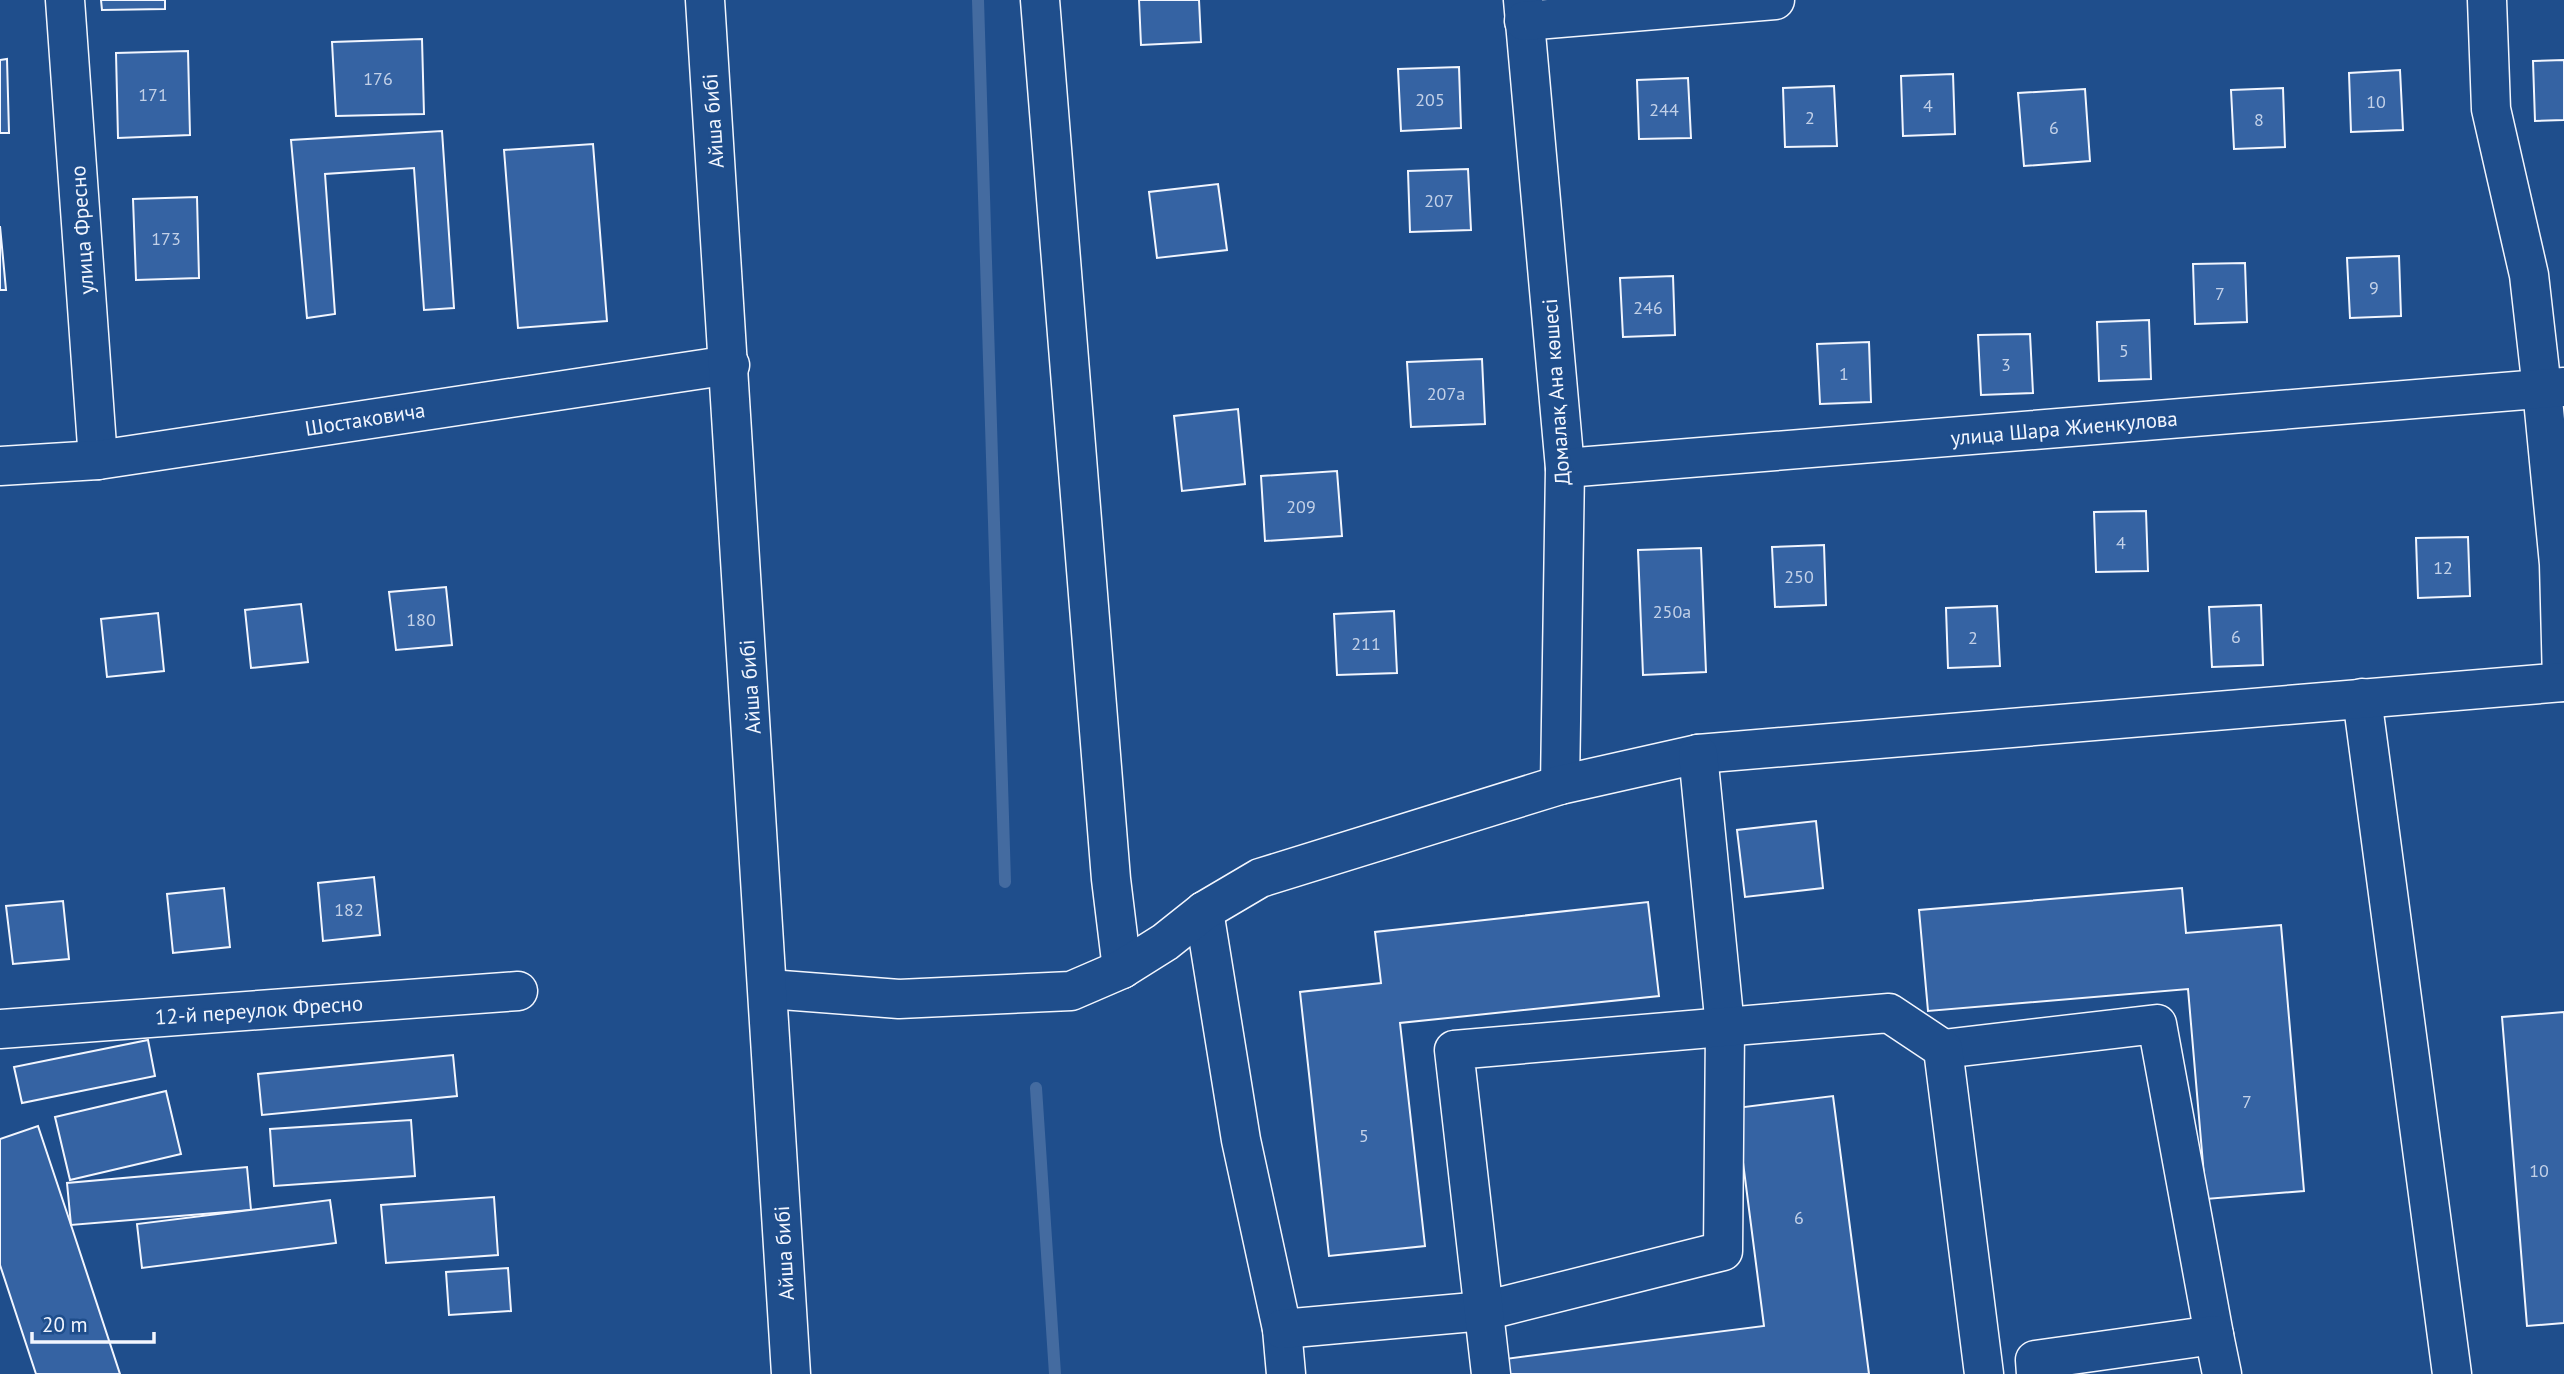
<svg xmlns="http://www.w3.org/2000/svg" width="2564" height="1374" font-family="'PT Sans',sans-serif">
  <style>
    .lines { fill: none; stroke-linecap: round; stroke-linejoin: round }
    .stream { stroke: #446ba0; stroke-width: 12 }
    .building { fill: #3563a3; stroke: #f2f6ff; stroke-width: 2 }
    .minor-casing { stroke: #f2f6ff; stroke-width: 41 }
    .major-casing { stroke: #f2f6ff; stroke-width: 41 }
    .minor { stroke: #1f4e8c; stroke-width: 38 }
    .major { stroke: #1f4e8c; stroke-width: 38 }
    .labels { text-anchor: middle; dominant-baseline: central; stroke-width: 5; stroke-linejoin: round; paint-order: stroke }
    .number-label { font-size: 18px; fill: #c3d1e8 }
    .street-label { font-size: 21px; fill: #f2f6ff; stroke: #1f4e8c }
  </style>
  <rect width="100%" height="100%" fill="#1f4e8c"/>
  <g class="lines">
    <g class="stream">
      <polyline points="978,0 1005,882"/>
      <polyline points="1036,1088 1055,1374"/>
    </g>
  </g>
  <g class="building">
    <polygon points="101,0 165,0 165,9 102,10"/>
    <polygon points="1139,0 1199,0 1201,42 1141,45"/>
    <polygon points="422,39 424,114 336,116 332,42"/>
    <polygon points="188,51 190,135 118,138 116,53"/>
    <polygon points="7,59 9,133 0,133 0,60"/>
    <polygon points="2564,60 2564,120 2535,121 2533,61"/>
    <polygon points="1459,67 1461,128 1401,131 1398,69"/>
    <polygon points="2400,70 2403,130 2351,132 2349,73"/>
    <polygon points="1953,74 1955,134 1903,136 1901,76"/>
    <polygon points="1688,78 1691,138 1639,139 1637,80"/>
    <polygon points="1834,86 1837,146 1785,147 1783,88"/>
    <polygon points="2283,88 2285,147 2234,149 2231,90"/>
    <polygon points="2085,89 2090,161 2024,166 2018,93"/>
    <polygon points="442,131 454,308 424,310 414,168 325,174 335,314 307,318 291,140"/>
    <polygon points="593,144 607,321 518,328 504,150"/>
    <polygon points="1468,169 1471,230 1410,232 1408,171"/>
    <polygon points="1218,184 1227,250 1157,258 1149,192"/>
    <polygon points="197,197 199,278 136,280 133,199"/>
    <polygon points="0,226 6,290 0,290"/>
    <polygon points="2399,256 2401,316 2350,318 2347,258"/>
    <polygon points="2245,263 2247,322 2195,324 2193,264"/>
    <polygon points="1673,276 1675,335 1623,337 1620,278"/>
    <polygon points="2149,320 2151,379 2099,381 2097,322"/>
    <polygon points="2030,334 2033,393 1981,395 1978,335"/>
    <polygon points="1869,342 1871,402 1820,404 1817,344"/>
    <polygon points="1482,359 1485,424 1411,427 1407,362"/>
    <polygon points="1238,409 1245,484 1182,491 1174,416"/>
    <polygon points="1337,471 1342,536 1265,541 1261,476"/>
    <polygon points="2146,511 2148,571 2096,572 2094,512"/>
    <polygon points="2468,537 2470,596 2418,598 2416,538"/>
    <polygon points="1824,545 1826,605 1775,607 1772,547"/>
    <polygon points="1701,548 1706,672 1643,675 1638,550"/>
    <polygon points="446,587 452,645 396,650 389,592"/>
    <polygon points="301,604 308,662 251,668 245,610"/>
    <polygon points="2261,605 2263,665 2212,667 2209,607"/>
    <polygon points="1997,606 2000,666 1948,668 1946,608"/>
    <polygon points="1394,611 1397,673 1337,675 1334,614"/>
    <polygon points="158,613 164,671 107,677 101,619"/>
    <polygon points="1816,821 1823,888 1745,897 1737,830"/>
    <polygon points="374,877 380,935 323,941 318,883"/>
    <polygon points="224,888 230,947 173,953 167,894"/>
    <polygon points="2182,888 2186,933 2281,925 2304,1191 2206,1199 2188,989 1928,1011 1919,910"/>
    <polygon points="63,901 69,959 13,964 6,906"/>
    <polygon points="1648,902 1659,996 1400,1023 1425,1246 1329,1256 1300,992 1381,983 1375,932"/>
    <polygon points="2564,1012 2564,1323 2527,1326 2502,1017"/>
    <polygon points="148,1040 155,1076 22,1103 14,1067"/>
    <polygon points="453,1055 457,1096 262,1115 258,1074"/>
    <polygon points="166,1091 181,1154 70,1180 55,1117"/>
    <polygon points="1833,1096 1869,1374 1507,1374 1505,1359 1764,1326 1736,1108"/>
    <polygon points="411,1120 415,1176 274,1186 270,1129"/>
    <polygon points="38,1126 71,1225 120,1374 36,1374 0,1265 0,1139"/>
    <polygon points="247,1167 251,1210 71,1225 67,1183"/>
    <polygon points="494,1197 498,1255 386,1263 381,1205"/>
    <polygon points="330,1200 336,1243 142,1268 137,1224"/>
    <polygon points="508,1268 511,1311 449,1315 446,1272"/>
  </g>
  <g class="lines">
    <defs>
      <g id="minor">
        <polyline points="65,0 98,460"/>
        <polyline points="1040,0 1111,879 1122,969"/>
        <polyline points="1523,0 1565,468 1560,785"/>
        <polyline points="2487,0 2491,109 2529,275 2542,389 2559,564 2562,682"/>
        <polyline points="1524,21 1775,0"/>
        <polyline points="0,466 98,460 730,365"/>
        <polyline points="1565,468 2564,387"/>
        <polyline points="2362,698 2452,1374"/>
        <polyline points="1204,911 1241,1140 1282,1329 1286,1374"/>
        <polyline points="769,989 899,999 1071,991 1122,969 1165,942 1204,911 1260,878 1560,785 1698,754 2564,682"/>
        <polyline points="0,1029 518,991"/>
        <polyline points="1943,1049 2157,1024 2214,1335"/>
        <polyline points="1282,1329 1484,1311 1723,1251 1725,1027 1698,754"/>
        <polyline points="1491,1374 1454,1050 1889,1013 1943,1049 1984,1374"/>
        <polyline points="2036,1374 2035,1360 2214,1335 2222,1374"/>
      </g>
      <polyline id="major" points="705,0 791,1374"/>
    </defs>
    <use href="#minor" class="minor-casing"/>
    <use href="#major" class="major-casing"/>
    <use href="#minor" class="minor"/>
    <use href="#major" class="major"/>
  </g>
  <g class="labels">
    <g class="number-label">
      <text x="378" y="78">176</text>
      <text x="153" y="94">171</text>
      <text x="1430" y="99">205</text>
      <text x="2376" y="101">10</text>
      <text x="1928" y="105">4</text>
      <text x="1664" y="109">244</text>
      <text x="1810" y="117">2</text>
      <text x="2259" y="119">8</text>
      <text x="2054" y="127">6</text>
      <text x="1439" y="200">207</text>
      <text x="166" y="238">173</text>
      <text x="2374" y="287">9</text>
      <text x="2220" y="293">7</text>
      <text x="1648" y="307">246</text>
      <text x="2124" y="350">5</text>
      <text x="2006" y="364">3</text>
      <text x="1844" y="373">1</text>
      <text x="1446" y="393">207а</text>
      <text x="1301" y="506">209</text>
      <text x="2121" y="542">4</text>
      <text x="2443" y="567">12</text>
      <text x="1799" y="576">250</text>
      <text x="1672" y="611">250а</text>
      <text x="421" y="619">180</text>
      <text x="2236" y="636">6</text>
      <text x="1973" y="637">2</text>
      <text x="1366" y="643">211</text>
      <text x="349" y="909">182</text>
      <text x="2247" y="1101">7</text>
      <text x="1364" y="1135">5</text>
      <text x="2539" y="1170">10</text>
      <text x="1799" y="1217">6</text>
    </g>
    <g class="street-label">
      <text transform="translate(713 121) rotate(-94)">Айша бибі</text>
      <text transform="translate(82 230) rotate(-94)">улица Фресно</text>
      <text transform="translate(1556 392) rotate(-94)">Домалақ Ана көшесі</text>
      <text transform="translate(365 419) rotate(-9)">Шостаковича</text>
      <text transform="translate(2064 428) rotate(-5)">улица Шара Жиенкулова</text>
      <text transform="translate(750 687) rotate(-94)">Айша бибі</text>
      <text transform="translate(259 1010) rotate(-4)">12-й переулок Фресно</text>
      <text transform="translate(784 1253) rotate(-93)">Айша бибі</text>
    </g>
  </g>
  <path d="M32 1332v10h122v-10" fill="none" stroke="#f2f6ff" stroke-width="3.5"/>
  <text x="42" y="1332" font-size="21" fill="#f2f6ff" stroke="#1f4e8c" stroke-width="5" paint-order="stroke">20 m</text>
</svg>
